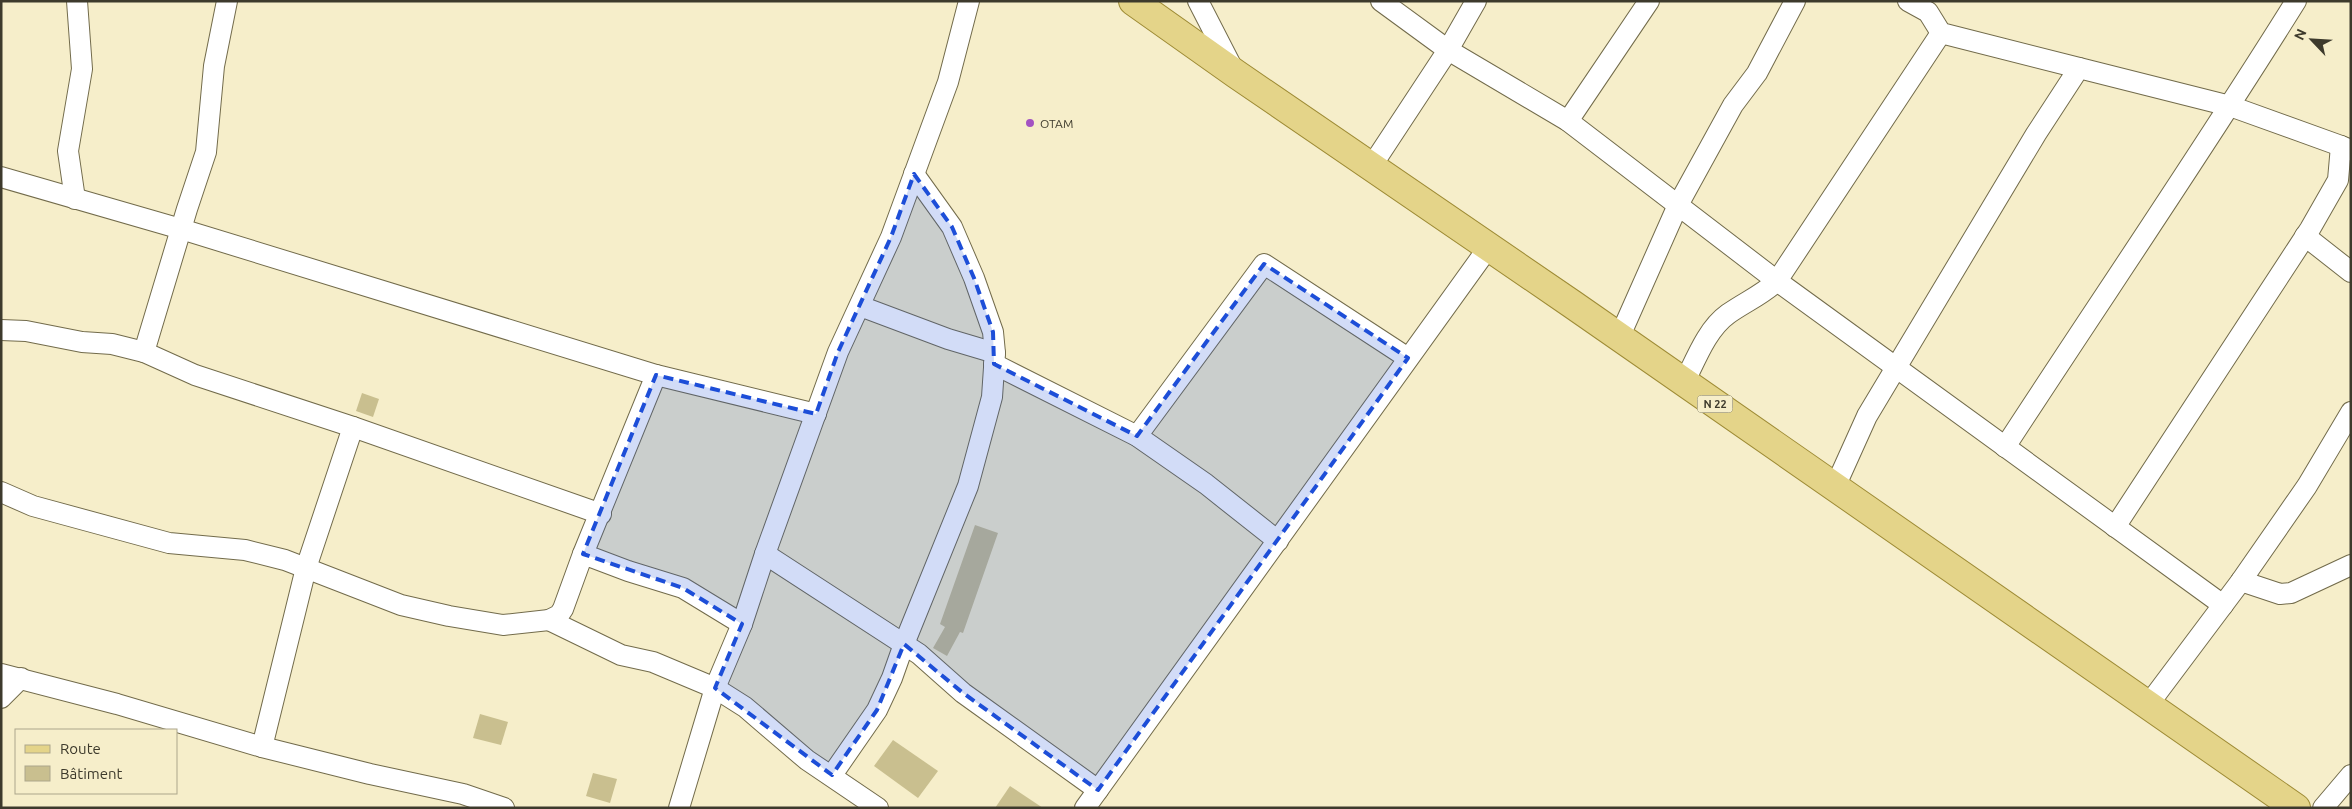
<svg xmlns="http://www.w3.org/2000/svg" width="2352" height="809" font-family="Ubuntu,sans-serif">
	<rect width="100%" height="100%" fill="#f6eeca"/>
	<g fill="#c9bf8f">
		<path d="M 362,393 L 379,399 L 373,417 L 356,411 Z"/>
		<path d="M 975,525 L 998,533 L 963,633 L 960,632 L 947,656 L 933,648 L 945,627 L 940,624 Z"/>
		<path d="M 480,714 L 508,722 L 501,745 L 473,738 Z"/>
		<path d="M 893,740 L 938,771 L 918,798 L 874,766 Z"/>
		<path d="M 593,773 L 617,779 L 610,803 L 586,796 Z"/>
		<path d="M 1010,786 L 1043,808 L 995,808 Z"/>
	</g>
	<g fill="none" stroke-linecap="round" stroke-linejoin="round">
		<g stroke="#726b4b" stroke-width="22">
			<g id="minor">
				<path d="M 227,1 L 214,66 L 206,152 L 187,209 L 144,352 L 195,375 L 353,427 L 601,514"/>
				<path d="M 1198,1 L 1234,71"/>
				<path d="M 1381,1 L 1448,50 L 1568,121 L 1777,281 L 2223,605"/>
				<path d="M 1908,1 L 1928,12 L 1941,33 L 2079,68"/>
				<path d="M 1568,121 L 1649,1"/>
				<path d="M 1371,167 L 1448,50 L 1476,1"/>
				<path d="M 1,177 L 181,229 L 656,375 L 583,554"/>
				<path d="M 75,199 L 68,151 L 82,69 L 77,1"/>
				<path d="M 2305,236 L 2351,272"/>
				<path d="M 860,306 L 948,339 L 995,353"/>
				<path d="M 1,330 L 26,331 L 82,342 L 112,344 L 144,352"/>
				<path d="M 1619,338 L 1678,205 L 1733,105 L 1757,73 L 1795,1"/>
				<path d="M 994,364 L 1137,436 L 1206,484 L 1278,541"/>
				<path d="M 656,375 L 816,414"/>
				<path d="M 1684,383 C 1696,359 1707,329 1728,314 C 1745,302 1762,295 1777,281 L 1941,33"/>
				<path d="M 1137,436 L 1264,264 L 1408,358"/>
				<path d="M 2005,447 C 2102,298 2202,152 2296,1"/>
				<path d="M 1835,487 L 1867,416 L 2036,134 L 2079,68 L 2230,106 L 2341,146"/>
				<path d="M 1,492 L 33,506 L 169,543 L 245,550 L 285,560 L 401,605 L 449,616 L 503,625 L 549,620 L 559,615 L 563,609 L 583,554 L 628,571 L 683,588 L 742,624"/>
				<path d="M 2115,527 L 2310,229 L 2338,180 L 2341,146 L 2351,150"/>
				<path d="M 765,554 L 919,654 L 963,693 L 1098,790"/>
				<path d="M 2241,581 L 2280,594 L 2291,593 L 2351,565"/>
				<path d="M 549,620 L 621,655 L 653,662 L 715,688 L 745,707 L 807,760 L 878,808"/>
				<path d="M 1,674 L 117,704 L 262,747 L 370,774 L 463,794 L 504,808"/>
				<path d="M 1,698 L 21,678"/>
				<path d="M 2148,705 L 2241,581 L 2307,486 L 2351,412"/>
				<path d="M 262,747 L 306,568 L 353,427"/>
				<path d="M 832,775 L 877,710 L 892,678 L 904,644 L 968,486 L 992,397 L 995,353 L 993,332 L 974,278 L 952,227 L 914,174"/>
				<path d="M 679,808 L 715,688 L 742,624 L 765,554 L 838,352 L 891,237 L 948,82 L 969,1"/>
				<path d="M 1085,808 L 1488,248"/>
				<path d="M 2323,808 L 2351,775"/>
			</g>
		</g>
		<g stroke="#9e8b35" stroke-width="30">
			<path id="primary" d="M 1133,1 L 1236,74 L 1572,304 L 2296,808"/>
		</g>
		<use href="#minor" stroke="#fff" stroke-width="20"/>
		<use href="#primary" stroke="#e4d489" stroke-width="28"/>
	</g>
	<path fill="#1d4ed8" fill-opacity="0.2" stroke="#1d4ed8" stroke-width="4" stroke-dasharray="10 6" stroke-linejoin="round" d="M 914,174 L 952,227 L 974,278 L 993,332 L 994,364 L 1137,436 L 1264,264 L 1408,358 L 1098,790 L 963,693 L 904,644 L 877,710 L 832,775 L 715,688 L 742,624 L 683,588 L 583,554 L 656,375 L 816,414 L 838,352 L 891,237 Z"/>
	<circle fill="#a352c2" stroke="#f6eeca" stroke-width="2" cx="1030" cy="123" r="5"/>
	<g text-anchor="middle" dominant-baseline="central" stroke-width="4" stroke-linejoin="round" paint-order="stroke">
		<rect fill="#f6eeca" stroke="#74705b" stroke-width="1" x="1697.5" y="395.5" width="35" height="17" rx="4"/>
		<g font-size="11" font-weight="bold" fill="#3d3a2c">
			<text x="1715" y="404">N 22</text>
		</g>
		<g font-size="12" fill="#3d3a2c" stroke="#f6eeca" text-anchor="start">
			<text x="1040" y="123">OTAM</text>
		</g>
	</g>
	<rect width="2352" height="809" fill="none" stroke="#3d3a2c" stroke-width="5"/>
	<rect x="15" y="729" width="162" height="65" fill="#f6eeca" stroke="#aca68b"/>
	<rect x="25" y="745" width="25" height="8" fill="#e4d489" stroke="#aca68b"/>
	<text x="60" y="754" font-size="15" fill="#3d3a2c">Route</text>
	<rect x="25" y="766" width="25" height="15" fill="#c9bf8f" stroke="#aca68b"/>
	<text x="60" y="779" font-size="15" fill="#3d3a2c">Bâtiment</text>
	<g transform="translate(2312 40) rotate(295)" stroke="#f6eeca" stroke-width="4" paint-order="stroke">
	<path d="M0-4L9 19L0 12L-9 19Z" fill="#3d3a2c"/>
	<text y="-8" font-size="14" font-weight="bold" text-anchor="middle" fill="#3d3a2c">N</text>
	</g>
</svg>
